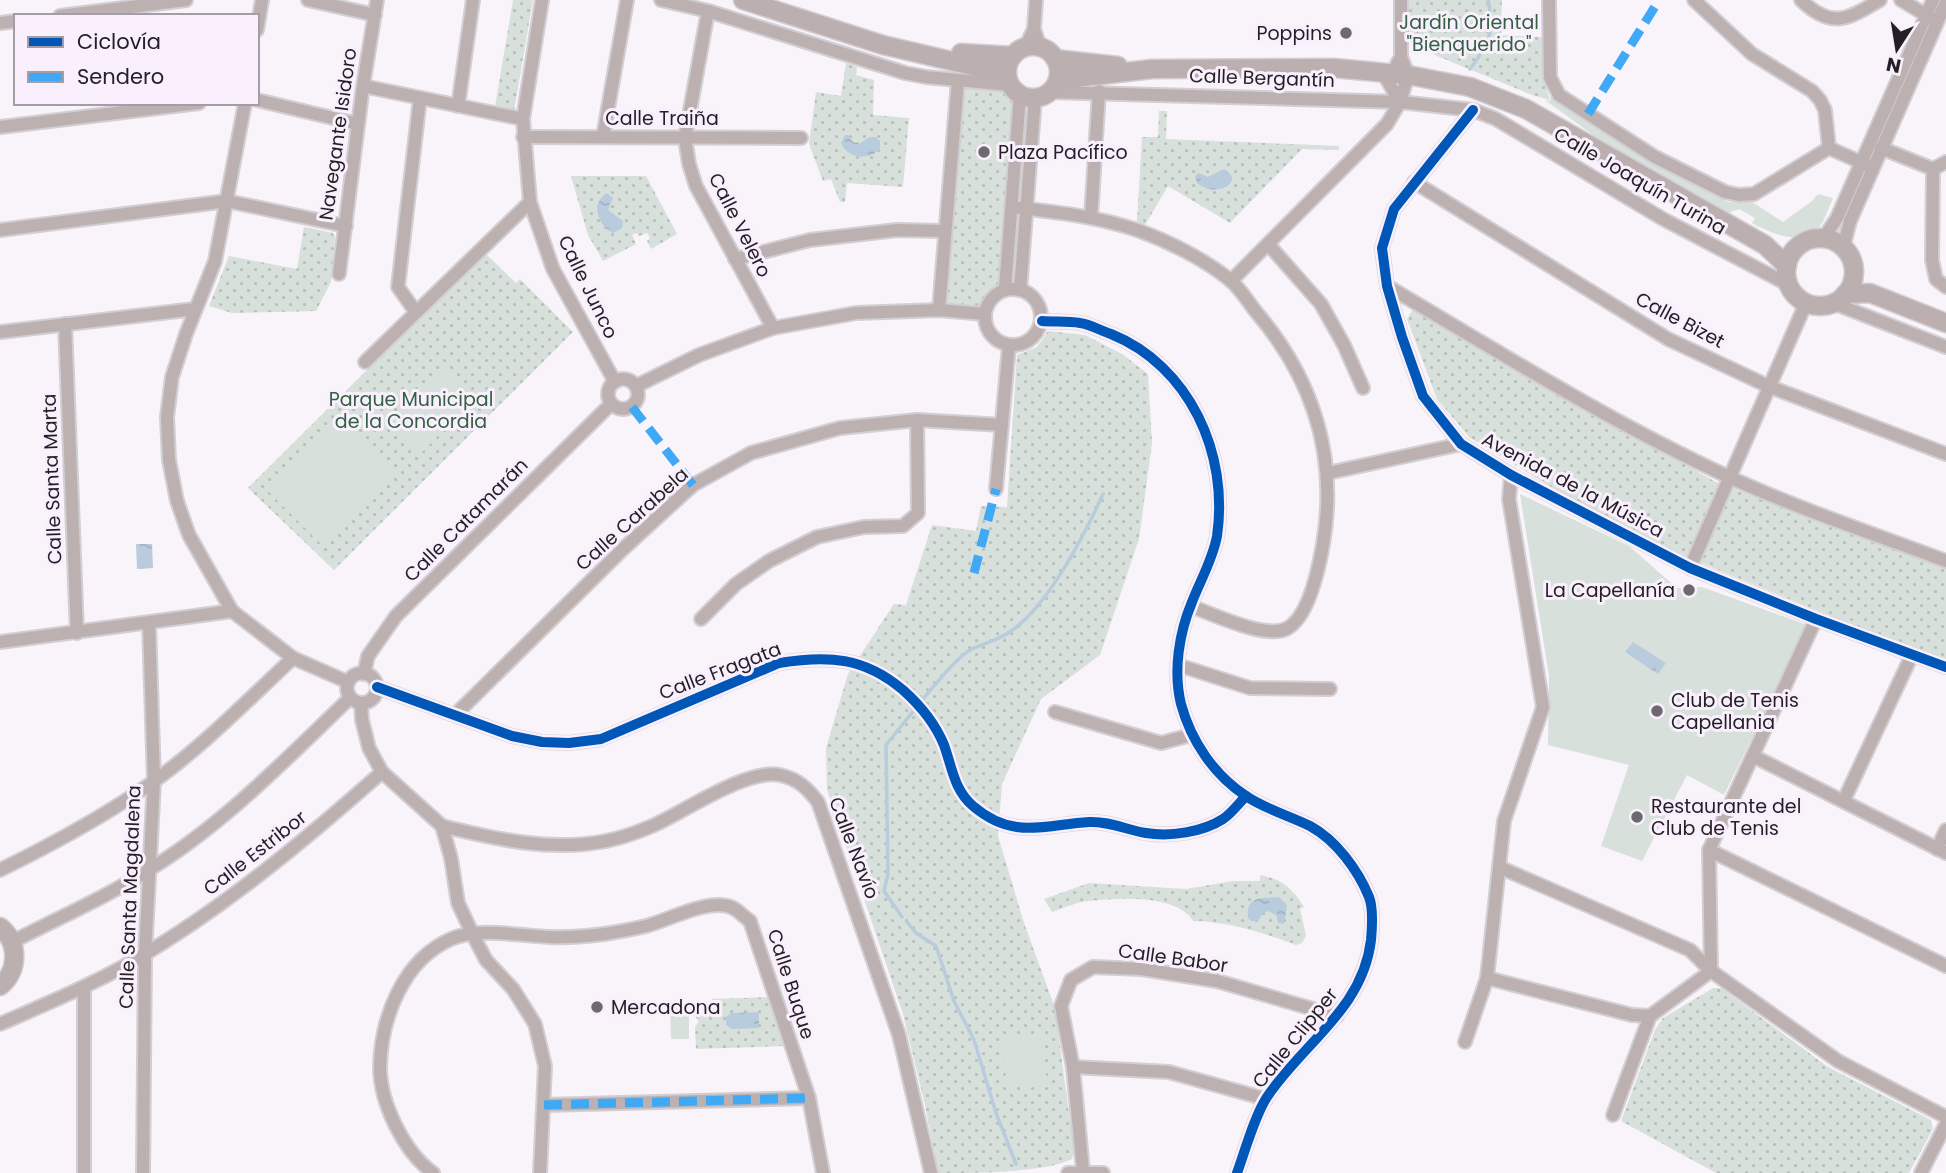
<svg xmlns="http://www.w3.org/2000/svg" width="1946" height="1173" font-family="Poppins,sans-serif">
	<defs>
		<pattern id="grass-dots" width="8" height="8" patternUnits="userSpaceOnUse" patternTransform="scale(1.75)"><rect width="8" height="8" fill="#d7e0da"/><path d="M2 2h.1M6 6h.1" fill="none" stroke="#b8c0bb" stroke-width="1.8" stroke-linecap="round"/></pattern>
		<pattern id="water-ripples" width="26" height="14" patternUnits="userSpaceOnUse" patternTransform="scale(1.75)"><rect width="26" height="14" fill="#b9ccdd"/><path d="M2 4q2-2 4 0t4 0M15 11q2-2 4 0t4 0" fill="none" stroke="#9fafbe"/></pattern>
	</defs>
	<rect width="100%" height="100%" fill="#f9f3fa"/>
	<g fill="url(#grass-dots)">
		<path d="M 513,0 L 533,0 L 514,111 L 495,107 Z"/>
		<path d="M 1408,0 L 1502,0 L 1501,35 L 1543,37 L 1543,75 L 1550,100 L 1532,95 L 1430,53 L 1411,41 L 1408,24 Z"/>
		<path d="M 846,63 L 857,67 L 856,75 L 874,80 L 873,115 L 909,118 L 903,187 L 847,183 L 845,202 L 840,202 L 831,179 L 823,181 L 809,144 L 816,92 L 841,96 Z"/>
		<path d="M 961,84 L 1009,88 L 1017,97 L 1002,287 L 989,297 L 982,310 L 942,306 Z"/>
		<path d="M 1159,111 L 1167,111 L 1166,139 L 1339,146 L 1339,150 L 1302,149 L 1230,223 L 1168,186 L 1145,225 L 1137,222 L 1142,137 L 1158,137 Z"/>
		<path d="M 571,176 L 646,176 L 677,234 L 651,249 L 647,241 L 650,238 L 647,233 L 639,236 L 636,233 L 632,235 L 636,244 L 603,261 L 588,235 Z"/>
		<path d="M 304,227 L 333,233 L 335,238 L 331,282 L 316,311 L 232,313 L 209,306 L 229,256 L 297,269 Z"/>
		<path d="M 485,253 L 516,283 L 520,279 L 573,332 L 334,570 L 248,488 Z"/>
		<path d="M 1413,309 L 1714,481 L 1946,568 L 1946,659 L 1865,630 L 1674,552 L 1565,495 L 1470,438 L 1437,399 L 1407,319 Z"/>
		<path d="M 1048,331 L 1085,335 L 1122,354 L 1148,374 L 1152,443 L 1139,539 L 1100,655 L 1041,699 L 1002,784 L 998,836 L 1024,923 L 1055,1008 L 1074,1151 L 1072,1159 C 1044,1173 973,1173 938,1173 L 925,1105 L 903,1014 L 827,790 L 826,748 L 848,674 L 894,604 L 906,605 L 932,525 L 976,531 L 981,506 L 1007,507 L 1017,355 L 1037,347 Z"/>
		<path d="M 1260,875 C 1282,879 1293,889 1304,907 L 1300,909 L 1306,936 L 1302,943 L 1296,945 C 1264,933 1227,921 1193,921 C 1177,894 1118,898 1089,901 C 1077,902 1064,908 1052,912 L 1044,899 L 1089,883 L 1186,889 L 1233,881 L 1260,881 Z"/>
		<path d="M 1713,988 L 1721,988 L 1828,1067 L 1931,1120 L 1933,1129 L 1909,1173 L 1716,1173 L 1621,1121 L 1655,1030 L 1663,1018 Z"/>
		<path d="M 769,997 L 786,1046 L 696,1049 L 695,1027 L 699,1021 L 694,1015 L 694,1004 L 711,1003 L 712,999 Z"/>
	</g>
	<g fill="#d7e0da">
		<path d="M 1551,95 L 1648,161 L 1728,202 L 1752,202 L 1783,222 L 1812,201 L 1818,194 L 1833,198 C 1828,209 1824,224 1815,232 C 1797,245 1768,232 1752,223 L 1755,218 L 1739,209 L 1725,214 L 1604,143 L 1545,100 L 1550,101 Z"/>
		<path d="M 446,371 L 474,400 L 422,452 L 393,423 Z"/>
		<path d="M 343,418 L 396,471 L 322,545 L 269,492 Z"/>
		<path d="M 1520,494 L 1629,546 L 1677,588 L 1702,587 L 1807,625 L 1724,795 L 1687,775 L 1642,861 L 1601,846 L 1629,765 L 1548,745 L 1549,676 Z"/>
		<path d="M 670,1005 L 689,1005 L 689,1039 L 671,1039 Z"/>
		<path d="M 1040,1034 L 1047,1082 L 1008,1088 L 1000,1040 Z"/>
	</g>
	<g fill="url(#water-ripples)">
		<path d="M 845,135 L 848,135 L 853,142 L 859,144 L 870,137 L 875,137 L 880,141 L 880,149 C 868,161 848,159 841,143 Z"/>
		<path d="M 1224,169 C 1247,182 1215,199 1197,183 L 1195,176 L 1199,173 L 1208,177 Z"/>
		<path d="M 607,193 L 613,198 L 608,210 L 623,221 L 622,228 L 613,233 C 598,226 590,203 607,193 Z"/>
		<path d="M 136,544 L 152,544 L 153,568 L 137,569 Z"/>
		<path d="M 1633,642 L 1666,663 L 1658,674 L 1625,652 Z"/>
		<path d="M 1279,897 L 1287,905 L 1284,924 L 1278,923 L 1276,915 L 1268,911 L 1263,913 L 1258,921 L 1251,921 L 1248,918 C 1246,894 1263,899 1279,897 Z"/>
		<path d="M 759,1012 L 759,1028 L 732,1029 L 726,1025 L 726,1017 L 731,1013 Z"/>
	</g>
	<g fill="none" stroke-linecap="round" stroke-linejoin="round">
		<g stroke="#b9ccdd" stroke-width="3.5">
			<path d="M 1470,69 C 1489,44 1495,32 1488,0"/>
			<path d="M 920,703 C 930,690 959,655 972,649 C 985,643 999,640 1011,631 C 1048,606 1085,534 1103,494"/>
			<path d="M 902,917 L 884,891 L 888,874 L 886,745 L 915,709"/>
			<path d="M 907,922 L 916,933 L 936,946 L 954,1001 L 974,1040 L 996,1113 L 1016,1164"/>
		</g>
		<g stroke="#d2ced3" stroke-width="16">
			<g id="street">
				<path d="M 308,0 L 375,15"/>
				<path d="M 542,0 L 523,119 L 530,202 L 553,269 L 615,382"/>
				<path d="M 661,0 L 708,11 L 905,73 L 926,77 L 1010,85"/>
				<path d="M 1549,0 L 1550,77 L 1559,95 L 1655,157 L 1725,192 L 1739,195 L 1754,194 L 1829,148"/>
				<path d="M 1694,0 L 1752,54 L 1812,91 L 1820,100 L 1825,110 L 1829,148"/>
				<path d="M 1801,0 C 1832,30 1848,19 1880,0"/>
				<path d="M 1901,0 L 1931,18"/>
				<path d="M 708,11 L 685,138 L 689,164 L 696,186 L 773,328"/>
				<path d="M 60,16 L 186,0"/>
				<path d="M 0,23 L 16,21"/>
				<path d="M 1034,29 L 1040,47"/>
				<path d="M 257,30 L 262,0"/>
				<path d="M 1025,48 L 1034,29 L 1036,0"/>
				<path d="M 1397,64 L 1401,57 L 1401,0"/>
				<path d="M 1383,73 L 1400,102 L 1408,75 L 1401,57"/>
				<path d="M 363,86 L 523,119"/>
				<path d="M 1050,92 L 1400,102 L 1473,110 L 1496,119 L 1663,219 L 1789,285"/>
				<path d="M 257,100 L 358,124"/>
				<path d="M 245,103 L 215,261 L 186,334 L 172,377 L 167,417 L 169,460 L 177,501 L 189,535 L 232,611 L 293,658 L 348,682"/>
				<path d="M 458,106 L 473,0"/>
				<path d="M 1473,110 L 1394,209 L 1382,248 L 1387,286 L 1402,337 L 1423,396 L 1461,444 L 1511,475 L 1690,568 L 1816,619 L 1946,667"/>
				<path d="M 0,127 L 199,103"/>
				<path d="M 523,137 L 801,138"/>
				<path d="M 603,137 L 627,0"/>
				<path d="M 1829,148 L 1867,165"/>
				<path d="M 1881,148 L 1933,169"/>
				<path d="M 1946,162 L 1933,169 L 1932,260 L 1936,279 L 1946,287"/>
				<path d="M 1414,182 L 1668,339 L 1768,386 L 1946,454"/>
				<path d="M 1012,207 C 1054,212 1096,216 1137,230 C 1168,241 1204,259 1230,280 C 1240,288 1248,302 1257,313 C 1313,379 1338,457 1323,544 C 1319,567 1309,618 1286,629 C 1264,639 1213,614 1190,606"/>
				<path d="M 1091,217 L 1099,91"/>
				<path d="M 0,230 L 227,201 L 346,226"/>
				<path d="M 1823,239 L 1837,218 L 1933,0"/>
				<path d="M 1268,244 L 1321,304 L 1344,345 L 1363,388"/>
				<path d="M 1843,248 L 1850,221 L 1946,2"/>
				<path d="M 735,259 L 810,240 L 897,230 L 945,231"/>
				<path d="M 339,274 L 363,86 L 377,0"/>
				<path d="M 1231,281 L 1387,124 L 1400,102"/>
				<path d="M 1387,286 C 1499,352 1610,422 1729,477 C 1799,509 1874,534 1946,561"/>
				<circle cx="1013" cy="317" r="28"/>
				<path d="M 1005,289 L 1020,95"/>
				<path d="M 1020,290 L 1035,98"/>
				<path d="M 1833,303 L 1946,347"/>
				<path d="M 939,310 L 958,81"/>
				<path d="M 415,311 L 398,287 L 420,98"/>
				<path d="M 1042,321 C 1054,322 1068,321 1080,323 C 1090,324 1101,331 1111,334 C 1190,366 1229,454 1217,536 C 1213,559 1200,581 1192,602 C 1179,633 1173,671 1181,704 C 1191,741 1214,775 1246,796 C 1265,809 1290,816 1310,826 C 1336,840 1358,870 1369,897 C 1373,907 1372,929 1371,940 C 1363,1009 1303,1043 1267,1097 C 1255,1115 1245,1151 1237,1173"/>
				<path d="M 65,324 L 77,633"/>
				<path d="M 0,332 L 195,309"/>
				<path d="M 365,362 L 530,202"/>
				<circle cx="623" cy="394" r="15"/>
				<path d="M 636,386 L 699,355 L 773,328 L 856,313 L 939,310 L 985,314"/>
				<path d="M 1328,473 L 1461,444"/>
				<path d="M 996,489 L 1009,346"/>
				<path d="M 1690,568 L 1806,303"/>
				<path d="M 701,619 L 736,584 L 769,561 L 817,537 L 864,527 L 903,526 L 918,513 L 917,420"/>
				<path d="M 0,642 L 232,611"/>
				<path d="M 1178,665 L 1250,688 L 1330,689"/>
				<circle cx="362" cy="688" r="15"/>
				<path d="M 364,674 L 368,656 L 396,616 L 611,404"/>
				<path d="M 377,687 L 512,736 L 542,742 L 569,743 L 601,739 L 779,663 C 828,655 864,657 903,690 C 921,706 935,723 944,745 C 952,767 954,790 973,806 C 1013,840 1043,825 1089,822 C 1109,821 1127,830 1146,833 C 1170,837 1203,832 1223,819 C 1232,813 1239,803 1246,796"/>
				<path d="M 361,703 L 362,720 L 369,748 L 382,772 L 442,826 L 451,858 L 458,903 L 473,935 L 486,960 L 513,989 L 535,1024 L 545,1066 L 540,1173"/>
				<path d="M 1055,712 L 1161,743 L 1191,735"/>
				<path d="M 455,715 L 623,549 L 693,485 L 751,453 L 840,428 L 917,420 L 1002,425"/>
				<path d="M 1753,756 L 1946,853"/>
				<path d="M 1844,800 L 1912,655"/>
				<path d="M 442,826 C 495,839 551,852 606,841 C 621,838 638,832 652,826 C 684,812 747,768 780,775 C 798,779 807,788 818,802 L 899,1035 L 931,1173"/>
				<path d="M 1937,849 L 1946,830"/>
				<path d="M 1709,850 L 1946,966"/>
				<path d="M 1499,867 L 1690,950 L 1711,971 L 1838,1061 L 1946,1117"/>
				<path d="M 0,870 C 53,844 105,816 153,782 C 203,746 248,700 293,658"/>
				<path d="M 12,942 C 58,918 107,897 150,869 C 225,823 287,758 350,698"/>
				<path d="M 1711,971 L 1709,850 L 1816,619"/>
				<path d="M 1487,978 L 1632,1015 L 1650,1016"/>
				<path d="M 0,1024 C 46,1004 92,985 135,960 C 225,907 304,841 382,772"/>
				<path d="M 1465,1042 L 1487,978 L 1504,821 L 1543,707 L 1509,499 L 1511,475"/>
				<path d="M 1073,1067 L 1169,1072 L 1266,1099"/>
				<path d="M 544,1105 L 809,1098"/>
				<path d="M 1613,1115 L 1650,1016 L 1711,971"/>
				<path d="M 1083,1171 L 1073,1067 L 1061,1006 L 1071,980 L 1093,967 L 1142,969 L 1217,981 L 1337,1016"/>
				<path d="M 84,1173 L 84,987"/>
				<path d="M 143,1173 L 145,954 L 154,781 L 149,623"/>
				<path d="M 433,1173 C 404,1152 380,1103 380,1067 C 381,1018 403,960 451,939 C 479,927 521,936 551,937 C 568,938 587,936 604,934 C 618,932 633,929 646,926 C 669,920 710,897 733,908 C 739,911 744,917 750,921 L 809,1098 L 823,1173"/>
				<path d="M 1068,1173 L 1103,1173"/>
				<path d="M 1921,1173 L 1946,1124"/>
			</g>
		</g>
		<g stroke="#d2ced3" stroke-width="21">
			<g id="secondary">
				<path d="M 743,0 L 883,45 L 1007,74"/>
				<circle cx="1033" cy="72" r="26"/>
				<path d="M 961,53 L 1013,56"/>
				<path d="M 1055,59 L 1118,66"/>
				<path d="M 1058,80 L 1152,69 L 1334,68 L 1408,75 L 1470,87 L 1526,109 L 1765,245 L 1787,266"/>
				<circle cx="1820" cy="272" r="34"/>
				<path d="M 1845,294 L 1870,293 L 1946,323"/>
				<path d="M 0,927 C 19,942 19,971 0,986"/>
			</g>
		</g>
		<use href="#street" stroke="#bcb1b0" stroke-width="12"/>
		<use href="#secondary" stroke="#bbb0af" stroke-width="18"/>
		<g stroke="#3fa9f5" stroke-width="9" stroke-dasharray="18 9" stroke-linecap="butt">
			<path d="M 1588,114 L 1659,0"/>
			<path d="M 632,407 L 693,485"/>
			<path d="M 974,573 L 996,489"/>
			<path d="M 544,1105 L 809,1098"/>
		</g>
		<g stroke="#faf0fd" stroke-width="15">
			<g id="cycleway">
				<path d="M 1473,110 L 1394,209 L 1382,248 L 1387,286 L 1402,337 L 1423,396 L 1461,444 L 1511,475 L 1690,568 L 1816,619 L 1946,667"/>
				<path d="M 1042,321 C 1054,322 1068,321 1080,323 C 1090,324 1101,331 1111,334 C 1190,366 1229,454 1217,536 C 1213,559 1200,581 1192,602 C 1179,633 1173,671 1181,704 C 1191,741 1214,775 1246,796 C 1265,809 1290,816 1310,826 C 1336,840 1358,870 1369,897 C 1373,907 1372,929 1371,940 C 1363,1009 1303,1043 1267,1097 C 1255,1115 1245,1151 1237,1173"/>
				<path d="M 377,687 L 512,736 L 542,742 L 569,743 L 601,739 L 779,663 C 828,655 864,657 903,690 C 921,706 935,723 944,745 C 952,767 954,790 973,806 C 1013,840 1043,825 1089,822 C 1109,821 1127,830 1146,833 C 1170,837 1203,832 1223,819 C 1232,813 1239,803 1246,796"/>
			</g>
		</g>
		<use href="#cycleway" stroke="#0057b8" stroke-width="10"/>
	</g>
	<g fill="#6e6970" stroke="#faf0fd" stroke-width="2.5">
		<circle cx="1346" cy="33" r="7"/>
		<circle cx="984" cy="152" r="7"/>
		<circle cx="1689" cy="590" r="7"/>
		<circle cx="1657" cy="711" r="7"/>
		<circle cx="1637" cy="817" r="7"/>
		<circle cx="597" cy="1007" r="7"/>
	</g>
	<g text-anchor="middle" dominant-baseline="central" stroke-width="6" stroke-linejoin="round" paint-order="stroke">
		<g font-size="19" fill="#326141" stroke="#faf0fd">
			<text x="1469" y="22">Jardín Oriental<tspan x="1469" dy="22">"Bienquerido"</tspan></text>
			<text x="411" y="399">Parque Municipal<tspan x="411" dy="22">de la Concordia</tspan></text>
		</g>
		<g font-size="19" fill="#231f25" stroke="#faf0fd" text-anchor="start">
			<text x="1332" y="33" text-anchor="end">Poppins</text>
			<text x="998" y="152">Plaza Pacífico</text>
			<text x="1675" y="590" text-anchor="end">La Capellanía</text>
			<text x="1671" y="700">Club de Tenis<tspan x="1671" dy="22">Capellania</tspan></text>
			<text x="1651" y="806">Restaurante del<tspan x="1651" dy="22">Club de Tenis</tspan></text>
			<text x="611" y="1007">Mercadona</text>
		</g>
		<g font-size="19" fill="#231f25" stroke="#faf0fd">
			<text transform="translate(1262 78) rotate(2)">Calle Bergantín</text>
			<text x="662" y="118">Calle Traiña</text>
			<text transform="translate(338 134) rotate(-82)">Navegante Isidoro</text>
			<text transform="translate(1640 181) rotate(30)">Calle Joaquín Turina</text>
			<text transform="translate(740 225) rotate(63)">Calle Velero</text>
			<text transform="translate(588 287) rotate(64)">Calle Junco</text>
			<text transform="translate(1680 320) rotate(28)">Calle Bizet</text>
			<text transform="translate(52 479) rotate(-92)">Calle Santa Marta</text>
			<text transform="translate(1573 485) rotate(28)">Avenida de la Música</text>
			<text transform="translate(632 519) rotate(-42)">Calle Carabela</text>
			<text transform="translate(466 520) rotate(-45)">Calle Catamarán</text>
			<text transform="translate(720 671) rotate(-21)">Calle Fragata</text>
			<text transform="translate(854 848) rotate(69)">Calle Navío</text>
			<text transform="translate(255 853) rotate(-38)">Calle Estribor</text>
			<text transform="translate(130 897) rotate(-88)">Calle Santa Magdalena</text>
			<text transform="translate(1173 958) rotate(8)">Calle Babor</text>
			<text transform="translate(791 984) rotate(72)">Calle Buque</text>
			<text transform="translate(1295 1038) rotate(-51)">Calle Clipper</text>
		</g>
	</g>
	<rect x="14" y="14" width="245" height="91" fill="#faf0fd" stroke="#a49ca7" stroke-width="2"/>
	<rect x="28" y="37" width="35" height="10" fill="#0057b8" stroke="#a49ca7" stroke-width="2"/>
	<text x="77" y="49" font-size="21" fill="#231f25">Ciclovía</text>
	<rect x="28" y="72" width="35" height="10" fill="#3fa9f5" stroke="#a49ca7" stroke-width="2"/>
	<text x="77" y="84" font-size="21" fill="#231f25">Sendero</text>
	<g transform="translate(1897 49) rotate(192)" stroke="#faf0fd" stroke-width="5" paint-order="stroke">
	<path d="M0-5L12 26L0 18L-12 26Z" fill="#231f25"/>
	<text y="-10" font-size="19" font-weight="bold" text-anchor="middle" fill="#231f25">N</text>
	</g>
</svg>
